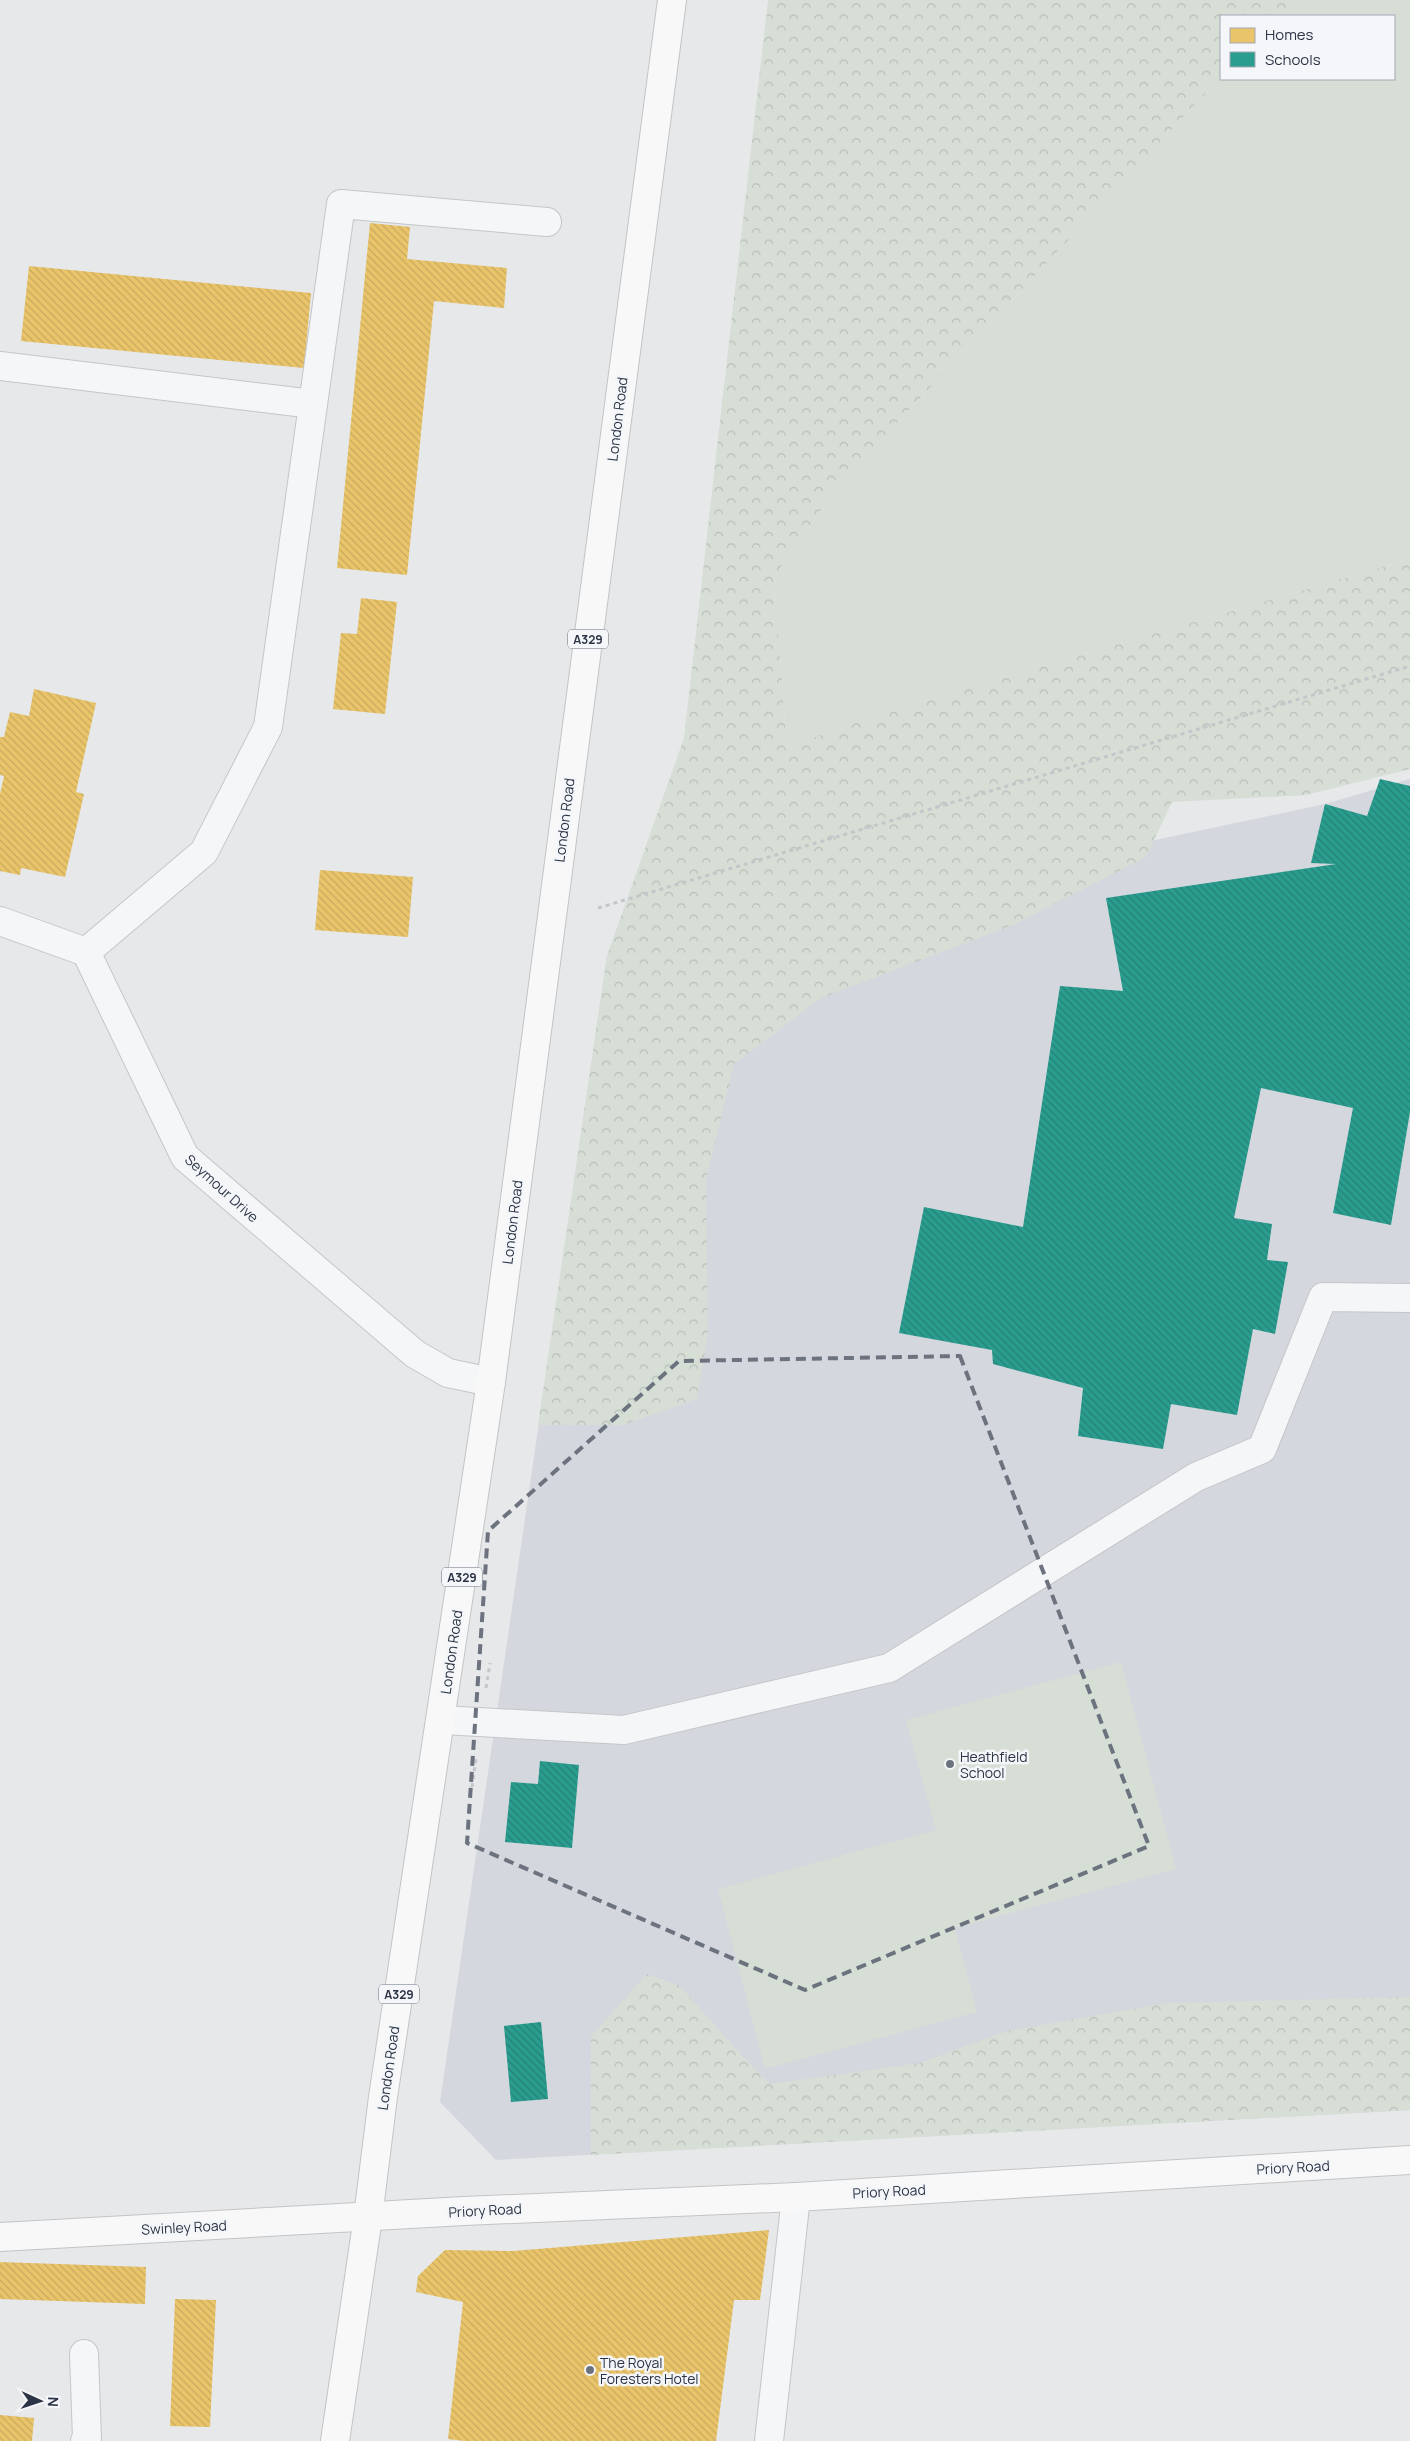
<svg xmlns="http://www.w3.org/2000/svg" width="1410" height="2441" font-family="Manrope,sans-serif">
	<defs>
		<pattern id="forest-crowns" width="20" height="18" patternUnits="userSpaceOnUse" patternTransform="scale(1.25)"><rect width="20" height="18" fill="#d6ded6"/><path d="M2 6a3 3 0 1 1 6 0M12 15a3 3 0 1 1 6 0" fill="none" stroke="#b8bfb9"/></pattern>
		<pattern id="homes-back-hatch" width="6" height="6" patternUnits="userSpaceOnUse" patternTransform="scale(1.25)"><rect width="6" height="6" fill="#e9c46a"/><path d="M-1 5l2 2M0 0l6 6M5-1l2 2" fill="none" stroke="#c8a95d"/></pattern>
		<pattern id="schools-back-hatch" width="6" height="6" patternUnits="userSpaceOnUse" patternTransform="scale(1.25)"><rect width="6" height="6" fill="#2a9d8f"/><path d="M-1 5l2 2M0 0l6 6M5-1l2 2" fill="none" stroke="#248177"/></pattern>
	</defs>
	<rect width="100%" height="100%" fill="#e6e8ea"/>
	<path fill="#d4d7dd" d="M 1410,779 L 1410,2110 L 496,2160 L 440,2102 L 607,956 L 1325,804 Z"/>
	<g fill="#d6ded6">
		<path d="M 1293,0 L 1410,0 L 1410,559 L 890,711 L 787,747 L 774,577 L 837,487 L 1221,77 L 1221,79 L 1394,79 L 1394,16 L 1278,16 Z"/>
		<path d="M 1121,1662 L 1176,1869 L 955,1928 L 977,2012 L 765,2069 L 718,1889 L 936,1830 L 906,1720 Z"/>
	</g>
	<g fill="url(#forest-crowns)">
		<path d="M 768,0 L 1293,0 L 1278,16 L 1221,16 L 1221,77 L 837,487 L 774,577 L 787,747 L 890,711 L 1410,559 L 1410,769 L 1306,795 L 1172,802 L 1146,857 L 1013,925 L 821,998 L 734,1064 L 706,1179 L 708,1333 L 697,1399 L 623,1425 L 538,1425 L 607,956 L 684,738 Z"/>
		<path d="M 647,1974 L 680,1986 L 734,2047 L 770,2084 L 920,2063 L 1007,2031 L 1167,2003 L 1410,1997 L 1410,2110 L 591,2155 L 591,2036 Z"/>
	</g>
	<g fill="url(#homes-back-hatch)">
		<path d="M 370,223 L 410,227 L 407,259 L 507,268 L 504,308 L 434,301 L 407,575 L 337,568 Z"/>
		<path d="M 29,266 L 311,293 L 304,368 L 21,341 Z"/>
		<path d="M 361,598 L 397,602 L 385,714 L 333,709 L 341,633 L 357,634 Z"/>
		<path d="M 34,689 L 96,703 L 76,792 L 84,794 L 65,877 L 21,868 L 20,875 L 0,871 L 0,794 L 4,776 L 0,775 L 0,737 L 4,737 L 10,712 L 29,716 Z"/>
		<path d="M 320,870 L 413,877 L 408,937 L 315,930 Z"/>
		<path d="M 769,2230 L 760,2300 L 734,2300 L 716,2441 L 464,2441 L 448,2439 L 463,2302 L 416,2292 L 418,2276 L 445,2250 L 513,2251 Z"/>
		<path d="M 0,2262 L 146,2267 L 145,2304 L 0,2299 Z"/>
		<path d="M 175,2299 L 216,2300 L 210,2427 L 170,2426 Z"/>
		<path d="M 0,2415 L 34,2418 L 32,2441 L 0,2441 Z"/>
	</g>
	<g fill="url(#schools-back-hatch)">
		<path d="M 1380,779 L 1410,786 L 1410,1112 L 1391,1225 L 1333,1213 L 1353,1108 L 1261,1088 L 1234,1218 L 1272,1224 L 1267,1260 L 1288,1262 L 1275,1334 L 1253,1329 L 1237,1415 L 1171,1404 L 1163,1449 L 1078,1436 L 1083,1388 L 993,1364 L 992,1350 L 899,1333 L 924,1207 L 1023,1227 L 1060,986 L 1123,991 L 1106,898 L 1336,864 L 1311,863 L 1325,804 L 1367,816 Z"/>
		<path d="M 540,1761 L 579,1765 L 572,1848 L 505,1842 L 511,1782 L 538,1784 Z"/>
		<path d="M 541,2022 L 548,2099 L 511,2102 L 504,2026 Z"/>
	</g>
	<g fill="none" stroke-linecap="round" stroke-linejoin="round">
		<g stroke="#c4c6c8" stroke-width="30">
			<g id="minor">
				<path d="M 0,366 L 313,404"/>
				<path d="M 0,921 L 86,952 L 185,1157 L 415,1354 L 448,1373 L 491,1382"/>
				<path d="M 86,952 L 204,852 L 268,727 L 341,204 L 547,222"/>
				<path d="M 442,1720 L 624,1730 L 889,1668 L 1196,1477 L 1262,1449 L 1323,1297 L 1410,1298"/>
				<path d="M 84,2354 L 87,2439 L 85,2441"/>
				<path d="M 769,2441 L 796,2197"/>
			</g>
		</g>
		<g stroke="#c2c5c8" stroke-width="30">
			<g id="major">
				<path d="M 0,2237 L 464,2211 L 796,2197 L 1410,2160"/>
				<path d="M 335,2441 L 368,2217 L 383,2097 L 491,1382 L 672,0"/>
			</g>
		</g>
		<g stroke="#c5c6ca" stroke-width="3" stroke-dasharray="4 4" stroke-linecap="butt">
			<path d="M 598,908 L 1410,666"/>
			<path d="M 486,1688 L 490,1663"/>
			<path d="M 472,1787 L 476,1758"/>
		</g>
		<use href="#minor" stroke="#f5f6f7" stroke-width="28"/>
		<use href="#major" stroke="#f8f8f8" stroke-width="28"/>
	</g>
	<path fill="none" stroke="#6c737f" stroke-width="4" stroke-dasharray="10 6" stroke-linejoin="round" d="M 960,1356 L 1149,1846 L 805,1990 L 467,1843 L 488,1531 L 679,1361 Z"/>
	<g fill="#6c737f" stroke="#f4f6f9" stroke-width="2">
		<circle cx="950" cy="1764" r="5"/>
		<circle cx="590" cy="2370" r="5"/>
	</g>
	<g text-anchor="middle" dominant-baseline="central" stroke-width="5" stroke-linejoin="round" paint-order="stroke">
		<g fill="#f4f6f9" stroke="#676e7b" stroke-width="1">
			<rect x="568" y="629.5" width="40" height="19" rx="4"/>
			<rect x="442" y="1567.5" width="40" height="19" rx="4"/>
			<rect x="379" y="1984.5" width="40" height="19" rx="4"/>
		</g>
		<g font-size="12" font-weight="bold" fill="#2b3445">
			<text x="588" y="639">A329</text>
			<text x="462" y="1577">A329</text>
			<text x="399" y="1994">A329</text>
		</g>
		<g font-size="14" fill="#2b3445" stroke="#f4f6f9">
			<text transform="translate(617 419) rotate(-83)">London Road</text>
			<text transform="translate(564 820) rotate(-83)">London Road</text>
			<text transform="translate(222 1188) rotate(42)">Seymour Drive</text>
			<text transform="translate(512 1222) rotate(-83)">London Road</text>
			<text transform="translate(451 1652) rotate(-82)">London Road</text>
			<text transform="translate(388 2068) rotate(-82)">London Road</text>
			<text transform="translate(1293 2167) rotate(-3)">Priory Road</text>
			<text transform="translate(889 2191) rotate(-3)">Priory Road</text>
			<text transform="translate(485 2210) rotate(-3)">Priory Road</text>
			<text transform="translate(184 2227) rotate(-3)">Swinley Road</text>
		</g>
		<g font-size="14" fill="#2b3445" stroke="#f4f6f9" text-anchor="start">
			<text x="960" y="1756">Heathfield<tspan x="960" dy="16">School</tspan></text>
			<text x="600" y="2362">The Royal<tspan x="600" dy="16">Foresters Hotel</tspan></text>
		</g>
	</g>
	<rect x="1220" y="15" width="175" height="65" fill="#f4f6f9" stroke="#a4a8b1"/>
	<rect x="1230" y="28" width="25" height="15" fill="#e9c46a" stroke="#a4a8b1"/>
	<text x="1265" y="40" font-size="15" fill="#2b3445">Homes</text>
	<rect x="1230" y="52" width="25" height="15" fill="#2a9d8f" stroke="#a4a8b1"/>
	<text x="1265" y="65" font-size="15" fill="#2b3445">Schools</text>
	<g transform="translate(40 2401) rotate(93)" stroke="#f4f6f9" stroke-width="4" paint-order="stroke">
	<path d="M0-4L9 19L0 12L-9 19Z" fill="#2b3445"/>
	<text y="-8" font-size="14" font-weight="bold" text-anchor="middle" fill="#2b3445">N</text>
	</g>
</svg>
